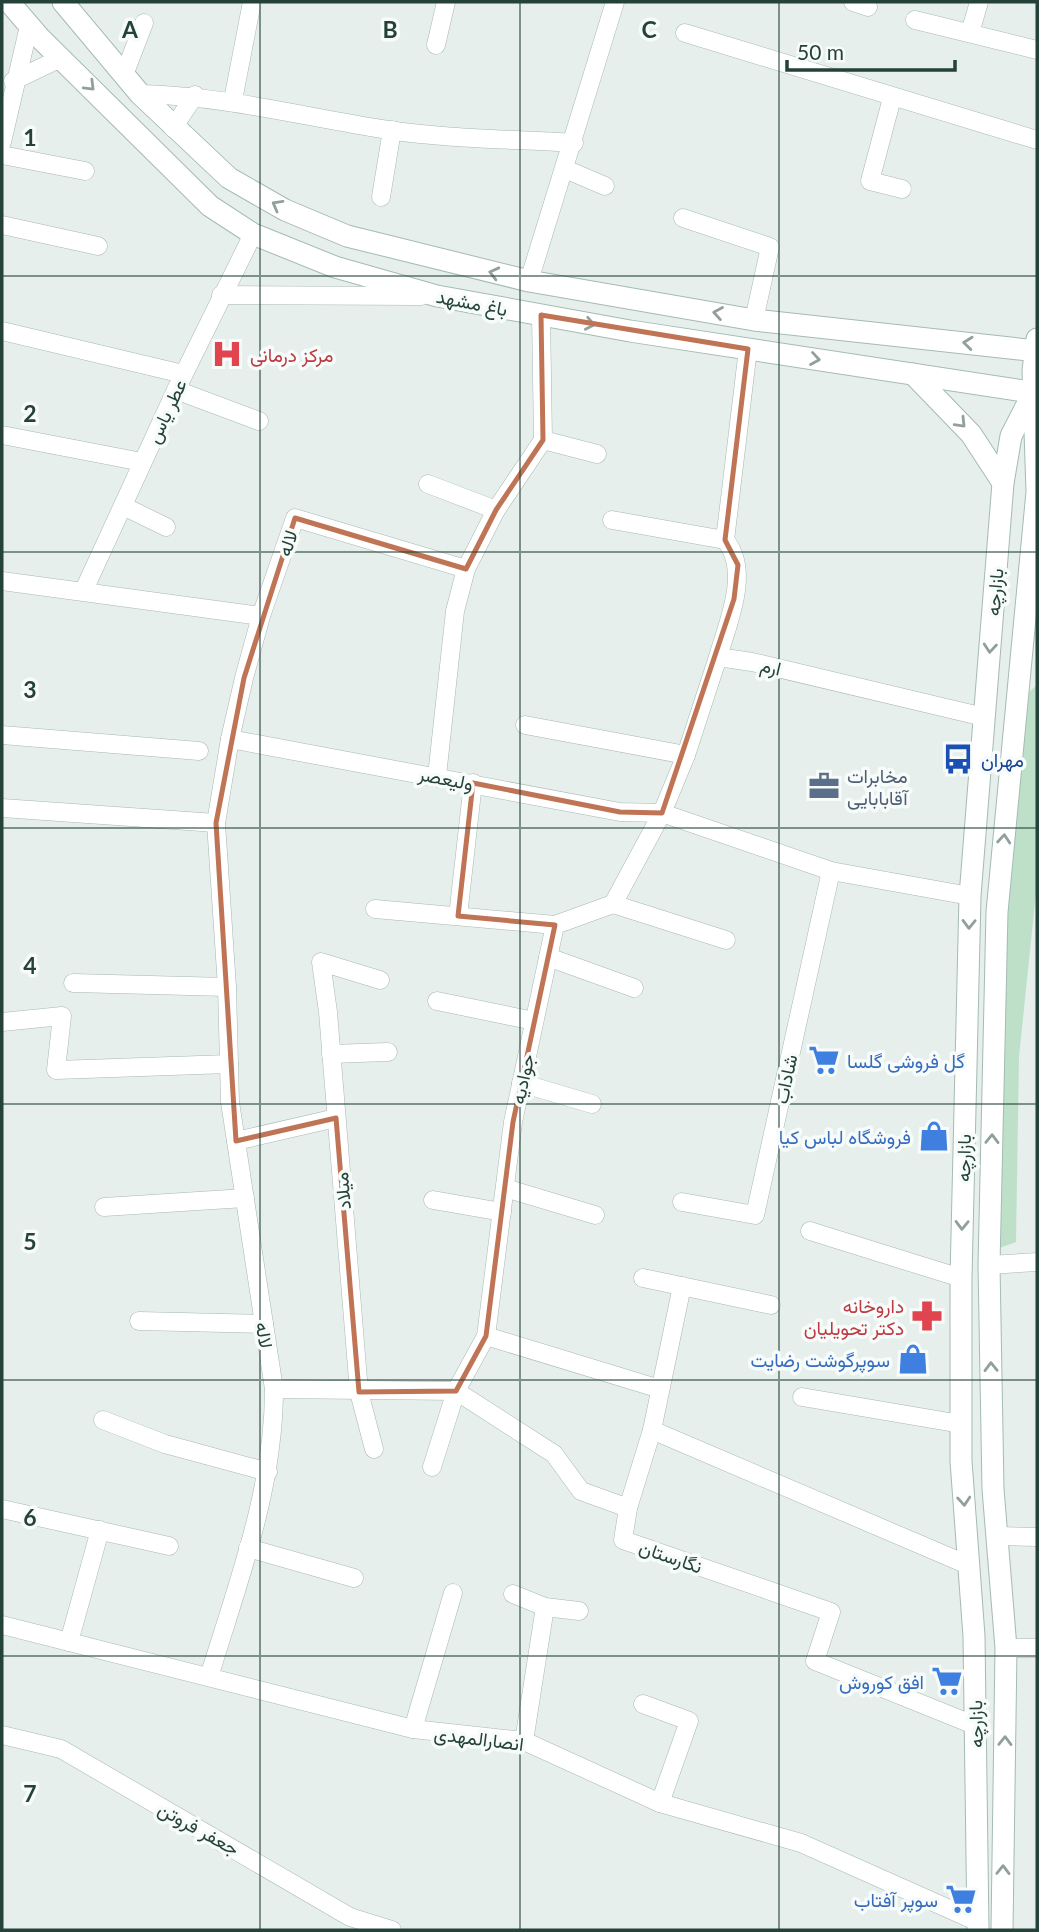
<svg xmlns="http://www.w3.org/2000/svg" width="1039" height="1932" font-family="Lato,Vazirmatn,sans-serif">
	<rect width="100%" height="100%" fill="#e6efeb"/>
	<path fill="#bfe0c8" d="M 1037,685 L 1037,883 L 1019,1057 L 1016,1242 L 994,1250 L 996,982 L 1028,693 Z"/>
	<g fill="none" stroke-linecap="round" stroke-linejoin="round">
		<g stroke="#a8b8b2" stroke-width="19">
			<g id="street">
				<path d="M 853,2 L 868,7"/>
				<path d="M 915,20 L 1037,50"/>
				<path d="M 685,33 L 1037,140"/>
				<path d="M 970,33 L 979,2"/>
				<path d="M 436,45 L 446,2"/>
				<path d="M 124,75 L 144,23"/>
				<path d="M 13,81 L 61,58"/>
				<path d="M 140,94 C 226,96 304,117 388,130 C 449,139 512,139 574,143"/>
				<path d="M 892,98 L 870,181 L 902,189"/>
				<path d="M 233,100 L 252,2"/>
				<path d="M 173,128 L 195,95"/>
				<path d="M 2,142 L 29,26"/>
				<path d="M 2,155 L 85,171"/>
				<path d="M 565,169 L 605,186"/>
				<path d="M 381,197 L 392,130"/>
				<path d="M 683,218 L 770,247 L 754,320"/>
				<path d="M 2,225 L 98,246"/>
				<path d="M 529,281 L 615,2"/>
				<path d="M 221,295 L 421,296"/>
				<path d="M 541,315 L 543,440 L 597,454"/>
				<path d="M 2,331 L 183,374"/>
				<path d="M 176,390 L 259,421"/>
				<path d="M 2,435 L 142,462"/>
				<path d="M 428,484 L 496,510 L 466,569 L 455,611 L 437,776"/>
				<path d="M 123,506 L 166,527"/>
				<path d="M 496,510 L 543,440"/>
				<path d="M 612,520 L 725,540 L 748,349"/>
				<path d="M 2,581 L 261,616"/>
				<path d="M 84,590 L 176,390 L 253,234"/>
				<path d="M 718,657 C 728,622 751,571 725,540"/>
				<path d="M 525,725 L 686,755"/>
				<path d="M 2,735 L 199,751"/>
				<path d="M 230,739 L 620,812 L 662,813 L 831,871 L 970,896"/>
				<path d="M 2,808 L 216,823"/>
				<path d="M 613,904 L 726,940"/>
				<path d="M 375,909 L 555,925"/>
				<path d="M 458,916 L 473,783"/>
				<path d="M 548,957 L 634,988"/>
				<path d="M 73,983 L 227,987"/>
				<path d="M 437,1001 L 534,1021"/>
				<path d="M 2,1022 L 62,1016 L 56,1070 L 229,1064"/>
				<path d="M 331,1054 L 388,1052"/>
				<path d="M 521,1083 L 592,1104"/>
				<path d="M 236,1141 L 336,1118"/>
				<path d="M 505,1188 L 595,1215"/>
				<path d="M 433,1200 L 502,1212"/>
				<path d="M 682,1202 L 755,1215 L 831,871"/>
				<path d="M 104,1207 L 245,1198"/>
				<path d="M 810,1231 L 961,1278"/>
				<path d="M 989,1265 L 1037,1262"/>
				<path d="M 643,1278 L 771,1305"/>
				<path d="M 139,1321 L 264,1324"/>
				<path d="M 486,1336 L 660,1389"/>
				<path d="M 274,1389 L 456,1391 L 554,1454 L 581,1491 L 628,1508 L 623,1540 L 831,1612 L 815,1661 L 974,1725"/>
				<path d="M 802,1397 L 961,1424"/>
				<path d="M 103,1420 L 165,1444 L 268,1472"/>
				<path d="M 652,1430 L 968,1565"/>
				<path d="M 374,1449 L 359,1392 L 328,1012 L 321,962 L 380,980"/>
				<path d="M 432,1467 L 456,1391 L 486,1336 L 513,1122 L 555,925 L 613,904 L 662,813 L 686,755 L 718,657 L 752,662 L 984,717"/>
				<path d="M 628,1508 L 652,1430 L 682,1286"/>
				<path d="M 2,1509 L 169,1546"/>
				<path d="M 996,1536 L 1037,1537"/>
				<path d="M 248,1548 L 354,1578"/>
				<path d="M 513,1594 L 545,1607 L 579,1611"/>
				<path d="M 2,1625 L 413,1729 L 524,1741 L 660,1803 L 801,1843 L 976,1921"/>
				<path d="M 69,1642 L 100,1530"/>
				<path d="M 1006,1648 L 1037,1648"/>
				<path d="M 209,1677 C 238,1582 274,1489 274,1389 L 230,1102 L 227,987 L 216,823 L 230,739 L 244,678 L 261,616 L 295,518 L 466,569"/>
				<path d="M 643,1704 L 689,1721 L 660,1803"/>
				<path d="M 413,1729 L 453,1593"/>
				<path d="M 2,1735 L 61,1749 L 350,1917 L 392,1930"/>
				<path d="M 524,1741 L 545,1607"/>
			</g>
		</g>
		<g stroke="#a4bbb3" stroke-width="23">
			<g id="secondary">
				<path d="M 9,2 L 40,38 L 210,206 L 253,234 L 335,267 L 437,296 L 630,331 L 1037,393"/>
				<path d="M 63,2 L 140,94 L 229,178 L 285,210 L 347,236 L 529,281 L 754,320 L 1037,351"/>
				<path d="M 913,374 L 971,434 L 1003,483"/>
				<path d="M 978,1930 L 974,1636 L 961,1461 L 961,1278 L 970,896 L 1003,483 L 1011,436 L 1031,397"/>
				<path d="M 1002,1930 L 1006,1648 L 993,1489 L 989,1265 L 997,912 L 1037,492 L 1033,370 L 1037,339"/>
			</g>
		</g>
		<use href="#street" stroke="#fff" stroke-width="18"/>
		<use href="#secondary" stroke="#fff" stroke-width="21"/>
	</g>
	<defs><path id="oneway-chevron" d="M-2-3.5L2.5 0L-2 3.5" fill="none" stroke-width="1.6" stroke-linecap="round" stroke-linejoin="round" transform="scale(1.75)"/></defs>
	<g stroke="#92a09c">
		<use href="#oneway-chevron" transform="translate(90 86) rotate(45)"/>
		<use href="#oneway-chevron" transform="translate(277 205) rotate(-151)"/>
		<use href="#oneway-chevron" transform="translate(494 273) rotate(-166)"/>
		<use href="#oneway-chevron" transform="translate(718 313) rotate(-170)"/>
		<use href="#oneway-chevron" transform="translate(590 324) rotate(11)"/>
		<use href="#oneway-chevron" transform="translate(968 343) rotate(-174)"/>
		<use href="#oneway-chevron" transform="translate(815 359) rotate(9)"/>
		<use href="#oneway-chevron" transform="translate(961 423) rotate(46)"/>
		<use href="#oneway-chevron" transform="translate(990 648) rotate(95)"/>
		<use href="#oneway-chevron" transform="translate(1004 839) rotate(-85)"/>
		<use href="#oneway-chevron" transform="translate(969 924) rotate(91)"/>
		<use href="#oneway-chevron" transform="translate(992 1139) rotate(-89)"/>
		<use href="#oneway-chevron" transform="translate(962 1225) rotate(91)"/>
		<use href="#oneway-chevron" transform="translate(991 1367) rotate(-91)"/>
		<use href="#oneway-chevron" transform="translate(964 1501) rotate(86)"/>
		<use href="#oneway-chevron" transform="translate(1005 1741) rotate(-89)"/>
		<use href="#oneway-chevron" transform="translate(1003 1870) rotate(-89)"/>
	</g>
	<path fill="none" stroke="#c07456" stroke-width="5" stroke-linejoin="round" d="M 541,315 L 748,349 L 725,540 L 738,565 L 734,599 L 662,813 L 620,812 L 473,783 L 458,916 L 555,925 L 513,1122 L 486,1336 L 456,1391 L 359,1392 L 336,1118 L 236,1141 L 216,823 L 244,678 L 295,518 L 466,569 L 496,510 L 543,440 Z"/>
	<path fill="none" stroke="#24423a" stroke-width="2" stroke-opacity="0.55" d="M 260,2 L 260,1930M 520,2 L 520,1930M 779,2 L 779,1930M 2,276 L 1037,276M 2,552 L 1037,552M 2,828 L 1037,828M 2,1104 L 1037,1104M 2,1380 L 1037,1380M 2,1656 L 1037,1656"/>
	<defs>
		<g id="hospital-bare" transform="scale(2.415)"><path d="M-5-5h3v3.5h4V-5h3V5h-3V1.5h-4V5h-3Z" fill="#e0444e" stroke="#f7fbf9" stroke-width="2.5" paint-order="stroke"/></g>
		<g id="bus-bare" transform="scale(2.415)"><path d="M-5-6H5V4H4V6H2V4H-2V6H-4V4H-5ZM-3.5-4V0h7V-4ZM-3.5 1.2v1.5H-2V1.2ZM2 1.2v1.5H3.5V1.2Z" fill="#1a4fb4" stroke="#f7fbf9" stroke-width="2.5" paint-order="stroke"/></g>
		<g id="office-bare" transform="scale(2.415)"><path d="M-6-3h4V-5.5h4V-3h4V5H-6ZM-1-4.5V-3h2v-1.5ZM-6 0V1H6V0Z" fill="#5c6f8a" stroke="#f7fbf9" stroke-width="2.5" paint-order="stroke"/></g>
		<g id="supermarket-bare" transform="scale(2.415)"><path d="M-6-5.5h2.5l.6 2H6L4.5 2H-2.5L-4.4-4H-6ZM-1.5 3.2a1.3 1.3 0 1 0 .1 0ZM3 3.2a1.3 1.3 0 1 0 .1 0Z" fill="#3f7fe0" stroke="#f7fbf9" stroke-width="2.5" paint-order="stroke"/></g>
		<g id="shop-bare" transform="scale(2.415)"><path d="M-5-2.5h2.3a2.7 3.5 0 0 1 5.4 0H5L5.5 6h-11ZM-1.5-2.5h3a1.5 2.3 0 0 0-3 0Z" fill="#3f7fe0" stroke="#f7fbf9" stroke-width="2.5" paint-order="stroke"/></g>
		<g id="pharmacy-bare" transform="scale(2.415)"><path d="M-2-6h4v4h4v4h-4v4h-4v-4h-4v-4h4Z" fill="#e0444e" stroke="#f7fbf9" stroke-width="2.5" paint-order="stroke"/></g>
	</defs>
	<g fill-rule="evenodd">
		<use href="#hospital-bare" x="227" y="354"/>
		<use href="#bus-bare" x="958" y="759"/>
		<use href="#office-bare" x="824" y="786"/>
		<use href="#supermarket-bare" x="824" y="1060"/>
		<use href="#shop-bare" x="934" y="1136"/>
		<use href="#pharmacy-bare" x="927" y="1316"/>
		<use href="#shop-bare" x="913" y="1359"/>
		<use href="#supermarket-bare" x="947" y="1681"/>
		<use href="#supermarket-bare" x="961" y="1899"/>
	</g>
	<g text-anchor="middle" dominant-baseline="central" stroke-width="7" stroke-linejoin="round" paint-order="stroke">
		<g font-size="19" fill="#24423a" stroke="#f7fbf9">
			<text transform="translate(472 302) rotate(11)">باغ مشهد</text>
			<text transform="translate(166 411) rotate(-65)">عطر یاس</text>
			<text transform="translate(287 543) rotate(-71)">لاله</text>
			<text transform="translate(994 592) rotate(-85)">بازارچه</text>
			<text transform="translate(771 666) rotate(13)">ارم</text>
			<text transform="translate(446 778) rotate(11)">ولیعصر</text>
			<text transform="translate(522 1079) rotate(-78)">جوادیه</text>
			<text transform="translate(785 1079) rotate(-78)">شاداب</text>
			<text transform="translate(963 1158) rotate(-89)">بازارچه</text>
			<text transform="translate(342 1191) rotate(-95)">میلاد</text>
			<text transform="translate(265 1335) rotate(81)">لاله</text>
			<text transform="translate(671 1556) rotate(19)">نگارستان</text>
			<text transform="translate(975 1724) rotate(-91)">بازارچه</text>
			<text transform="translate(479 1738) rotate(7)">انصارالمهدی</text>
			<text transform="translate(199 1828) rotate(29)">جعفر فروتن</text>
		</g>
		<g font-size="19" fill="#be3a42" stroke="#f7fbf9" text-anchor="start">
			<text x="250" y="354">مرکز درمانی</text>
			<text x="904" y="1305" text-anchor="end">داروخانه<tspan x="904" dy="22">دکتر تحویلیان</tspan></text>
		</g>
		<g font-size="19" fill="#164399" stroke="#f7fbf9" text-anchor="start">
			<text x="981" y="759">مهران</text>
		</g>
		<g font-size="19" fill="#4e5e75" stroke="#f7fbf9" text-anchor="start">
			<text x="847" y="775">مخابرات<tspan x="847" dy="22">آقابابایی</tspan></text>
		</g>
		<g font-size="19" fill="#366cbe" stroke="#f7fbf9" text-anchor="end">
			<text x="847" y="1060" text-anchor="start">گل فروشی گلسا</text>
			<text x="911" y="1136">فروشگاه لباس کیا</text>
			<text x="890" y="1359">سوپرگوشت رضایت</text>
			<text x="924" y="1681">افق کوروش</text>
			<text x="938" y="1899">سوپر آفتاب</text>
		</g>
	</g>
	<g font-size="23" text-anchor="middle" font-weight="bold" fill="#24423a" stroke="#f7fbf9" stroke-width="7" stroke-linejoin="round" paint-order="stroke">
		<text x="130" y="38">A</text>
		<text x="390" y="38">B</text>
		<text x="649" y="38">C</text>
		<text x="30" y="146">1</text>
		<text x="30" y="422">2</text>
		<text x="30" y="698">3</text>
		<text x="30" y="974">4</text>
		<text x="30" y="1250">5</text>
		<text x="30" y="1526">6</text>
		<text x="30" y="1802">7</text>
	</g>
	<rect width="1039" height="1932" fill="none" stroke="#24423a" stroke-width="7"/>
	<path d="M787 60v10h168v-10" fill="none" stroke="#24423a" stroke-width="3.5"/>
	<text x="797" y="60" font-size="21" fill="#24423a" stroke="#f7fbf9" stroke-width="5" paint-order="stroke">50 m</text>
</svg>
